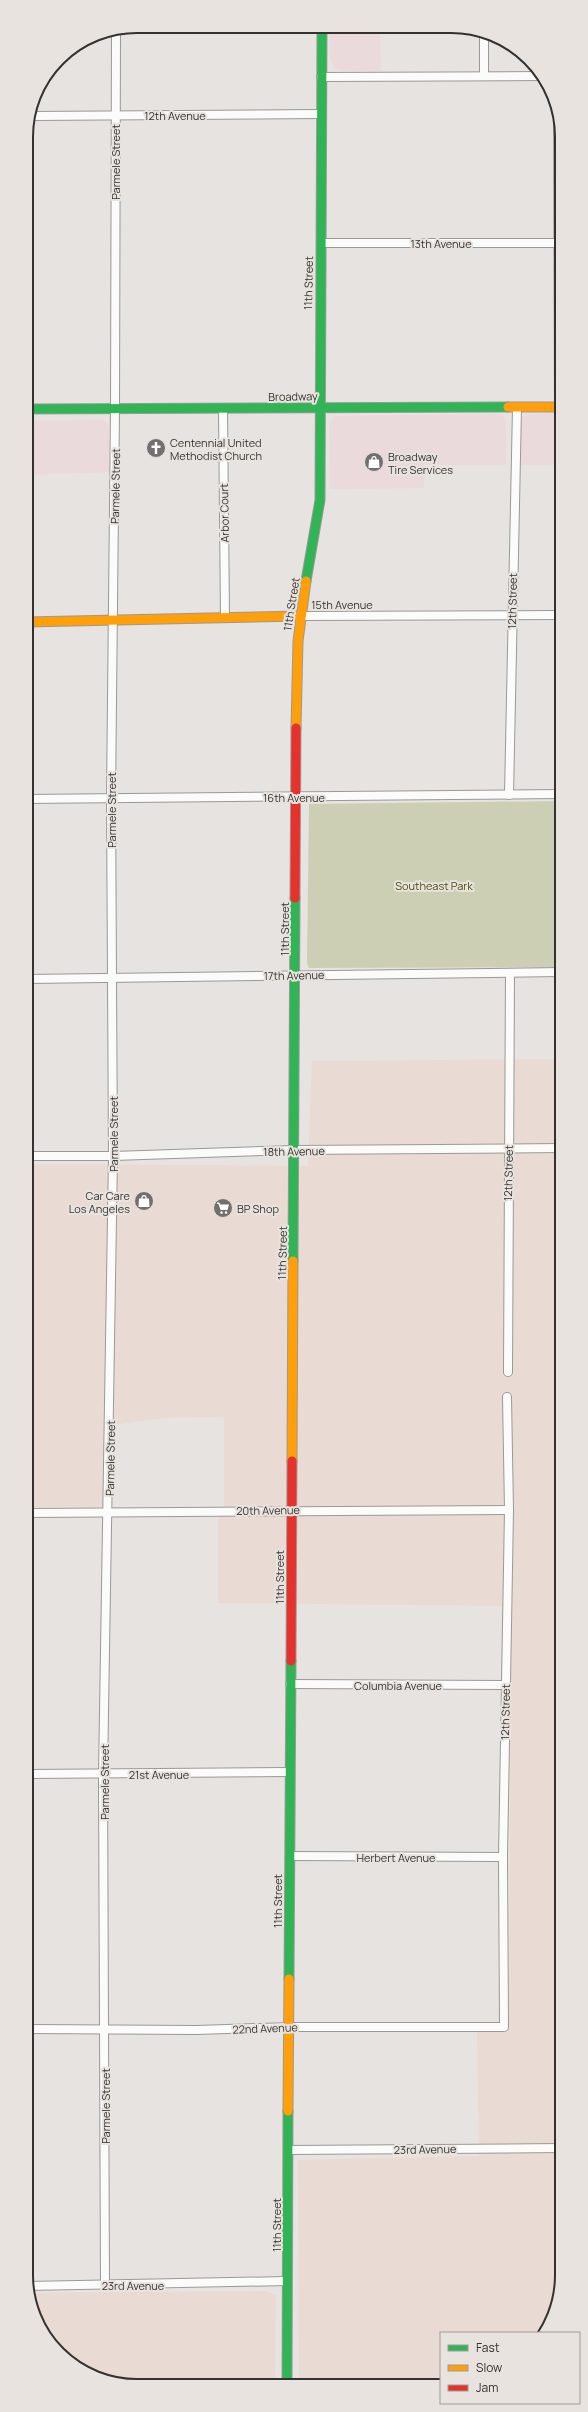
<svg xmlns="http://www.w3.org/2000/svg" width="588" height="2412" font-family="Manrope,sans-serif">
	<rect width="100%" height="100%" fill="#e6e3e0"/>
	<g fill="#eadadb">
		<path d="M 330,27 L 380,28 L 381,71 L 341,71 L 335,68 L 330,58 Z"/>
		<path d="M 561,413 L 561,465 L 518,465 L 521,418 L 527,414 Z"/>
		<path d="M 497,414 L 503,415 L 506,420 L 506,465 L 425,465 L 424,488 L 330,489 L 329,425 L 334,416 Z"/>
		<path d="M 103,420 L 109,426 L 109,472 L 26,475 L 26,421 Z"/>
	</g>
	<g fill="#e9dbd3">
		<path d="M 561,1059 L 562,2282 L 553,2317 L 544,2333 L 441,2333 L 441,2385 L 299,2384 L 298,2160 L 479,2156 L 477,2032 L 508,2026 L 509,2019 L 511,1606 L 218,1603 L 218,1515 L 224,1515 L 224,1417 L 163,1418 L 114,1425 L 111,1507 L 27,1507 L 27,1164 L 308,1166 L 312,1061 Z"/>
		<path d="M 267,2291 L 276,2296 L 275,2384 L 115,2384 L 58,2353 L 38,2324 L 28,2293 Z"/>
	</g>
	<path fill="#cdcfb5" d="M 561,801 L 561,967 L 309,968 L 307,963 L 309,804 Z"/>
	<g fill="none" stroke-linecap="round" stroke-linejoin="round">
		<g stroke="#9b9997" stroke-width="10">
			<g id="street">
				<path d="M 484,76 L 484,33"/>
				<path d="M 321,77 L 540,76"/>
				<path d="M 30,116 L 321,114"/>
				<path d="M 558,116 L 559,407"/>
				<path d="M 321,243 L 561,243"/>
				<path d="M 223,409 L 225,617"/>
				<path d="M 300,616 L 561,615"/>
				<path d="M 509,795 L 517,408"/>
				<path d="M 26,799 L 561,794"/>
				<path d="M 27,979 L 561,972"/>
				<path d="M 27,1156 L 113,1156 L 295,1150 L 561,1148"/>
				<path d="M 508,1372 L 510,973"/>
				<path d="M 27,1513 L 509,1510"/>
				<path d="M 290,1684 L 505,1685"/>
				<path d="M 27,1774 L 290,1772"/>
				<path d="M 290,1856 L 503,1857"/>
				<path d="M 27,2029 L 197,2030 L 289,2027 L 504,2027 L 503,1857 L 509,1510 L 507,1397"/>
				<path d="M 288,2150 L 562,2148"/>
				<path d="M 105,2285 L 103,1774 L 113,1156 L 111,798 L 115,409 L 116,30"/>
				<path d="M 27,2286 L 287,2281"/>
			</g>
		</g>
		<g stroke="#9b9997" stroke-width="11">
			<g id="fast">
				<path d="M 26,409 L 508,407"/>
				<path d="M 306,581 L 320,500 L 322,27"/>
				<path d="M 293,1261 L 295,898"/>
				<path d="M 289,1979 L 291,1661"/>
				<path d="M 287,2384 L 288,2111"/>
			</g>
		</g>
		<g stroke="#9b9997" stroke-width="11">
			<g id="slow">
				<path d="M 508,407 L 561,407"/>
				<path d="M 26,622 L 300,616"/>
				<path d="M 296,728 L 298,641 L 306,581"/>
				<path d="M 292,1461 L 293,1261"/>
				<path d="M 288,2111 L 289,1979"/>
			</g>
		</g>
		<g stroke="#9b9997" stroke-width="11">
			<g id="jam">
				<path d="M 295,898 L 296,728"/>
				<path d="M 291,1661 L 292,1461"/>
			</g>
		</g>
		<use href="#street" stroke="#fbfbfa" stroke-width="8"/>
		<use href="#fast" stroke="#30b455" stroke-width="9"/>
		<use href="#slow" stroke="#ff9f0a" stroke-width="9"/>
		<use href="#jam" stroke="#e5322d" stroke-width="9"/>
	</g>
	<defs>
		<g id="church-disc" transform="scale(1)"><circle r="9.5" fill="#72706e" stroke="#e8e3de"/><path d="M-1.2-6h2.4v3.5h3.3v2.4h-3.3V6h-2.4V-.1h-3.3v-2.4h3.3Z" fill="#fff"/></g>
		<g id="shop-disc" transform="scale(1)"><circle r="9.5" fill="#72706e" stroke="#e8e3de"/><path d="M-5-2.5h2.3a2.7 3.5 0 0 1 5.4 0H5L5.5 6h-11ZM-1.5-2.5h3a1.5 2.3 0 0 0-3 0Z" fill="#fff"/></g>
		<g id="supermarket-disc" transform="scale(1)"><circle r="9.5" fill="#72706e" stroke="#e8e3de"/><path d="M-6-5.5h2.5l.6 2H6L4.5 2H-2.5L-4.4-4H-6ZM-1.5 3.2a1.3 1.3 0 1 0 .1 0ZM3 3.2a1.3 1.3 0 1 0 .1 0Z" fill="#fff"/></g>
	</defs>
	<g fill-rule="evenodd">
		<use href="#church-disc" x="156" y="448"/>
		<use href="#shop-disc" x="374" y="462"/>
		<use href="#shop-disc" x="144" y="1201"/>
		<use href="#supermarket-disc" x="223" y="1208"/>
	</g>
	<g text-anchor="middle" dominant-baseline="central" stroke-width="4" stroke-linejoin="round" paint-order="stroke">
		<g font-size="11" fill="#343230" stroke="#e8e3de">
			<text x="175" y="115">12th Avenue</text>
			<text transform="translate(115 162) rotate(-90)">Parmele Street</text>
			<text x="441" y="243">13th Avenue</text>
			<text transform="translate(308 283) rotate(-89)">11th Street</text>
			<text transform="translate(293 396) rotate(-1)">Broadway</text>
			<text transform="translate(115 486) rotate(-89)">Parmele Street</text>
			<text transform="translate(224 513) rotate(-91)">Arbor Court</text>
			<text transform="translate(512 601) rotate(-89)">12th Street</text>
			<text transform="translate(291 604) rotate(-81)">11th Street</text>
			<text x="342" y="604">15th Avenue</text>
			<text x="294" y="797">16th Avenue</text>
			<text transform="translate(111 810) rotate(-90)">Parmele Street</text>
			<text transform="translate(284 929) rotate(-90)">11th Street</text>
			<text transform="translate(294 975) rotate(-1)">17th Avenue</text>
			<text transform="translate(113 1134) rotate(-90)">Parmele Street</text>
			<text transform="translate(294 1151) rotate(-1)">18th Avenue</text>
			<text transform="translate(508 1173) rotate(-89)">12th Street</text>
			<text transform="translate(282 1253) rotate(-89)">11th Street</text>
			<text transform="translate(110 1458) rotate(-89)">Parmele Street</text>
			<text transform="translate(268 1510) rotate(-1)">20th Avenue</text>
			<text transform="translate(279 1577) rotate(-90)">11th Street</text>
			<text x="398" y="1685">Columbia Avenue</text>
			<text transform="translate(505 1712) rotate(-89)">12th Street</text>
			<text x="159" y="1774">21st Avenue</text>
			<text transform="translate(104 1782) rotate(-90)">Parmele Street</text>
			<text x="396" y="1857">Herbert Avenue</text>
			<text transform="translate(277 1901) rotate(-90)">11th Street</text>
			<text transform="translate(265 2028) rotate(-2)">22nd Avenue</text>
			<text transform="translate(105 2106) rotate(-90)">Parmele Street</text>
			<text transform="translate(425 2149) rotate(-1)">23rd Avenue</text>
			<text transform="translate(276 2225) rotate(-90)">11th Street</text>
			<text x="133" y="2285">23rd Avenue</text>
		</g>
		<g font-size="11" fill="#343230" stroke="#e8e3de" text-anchor="start">
			<text x="170" y="442">Centennial United<tspan x="170" dy="13">Methodist Church</tspan></text>
			<text x="388" y="456">Broadway<tspan x="388" dy="13">Tire Services</tspan></text>
			<text x="130" y="1195" text-anchor="end">Car Care<tspan x="130" dy="13">Los Angeles</tspan></text>
			<text x="237" y="1208">BP Shop</text>
		</g>
		<g font-size="11" fill="#4c5014" stroke="#e8e3de">
			<text x="434" y="885">Southeast Park</text>
		</g>
	</g>
	<path d="M0 0H588V2412H0ZM137 33H451A104 104 0 0 1 555 137V2275A104 104 0 0 1 451 2379H137A104 104 0 0 1 33 2275V137A104 104 0 0 1 137 33Z" fill="#e8e3de" fill-rule="evenodd"/>
	<path fill="none" stroke="#343230" stroke-width="2" d="M137 33H451A104 104 0 0 1 555 137V2275A104 104 0 0 1 451 2379H137A104 104 0 0 1 33 2275V137A104 104 0 0 1 137 33Z"/>
	<rect x="440" y="2332" width="140" height="72" fill="#e8e3de" stroke="#a09c98"/>
	<rect x="448" y="2345" width="20" height="6" fill="#30b455" stroke="#a09c98"/>
	<text x="476" y="2352" font-size="12" fill="#343230">Fast</text>
	<rect x="448" y="2365" width="20" height="6" fill="#ff9f0a" stroke="#a09c98"/>
	<text x="476" y="2372" font-size="12" fill="#343230">Slow</text>
	<rect x="448" y="2385" width="20" height="6" fill="#e5322d" stroke="#a09c98"/>
	<text x="476" y="2392" font-size="12" fill="#343230">Jam</text>
</svg>
